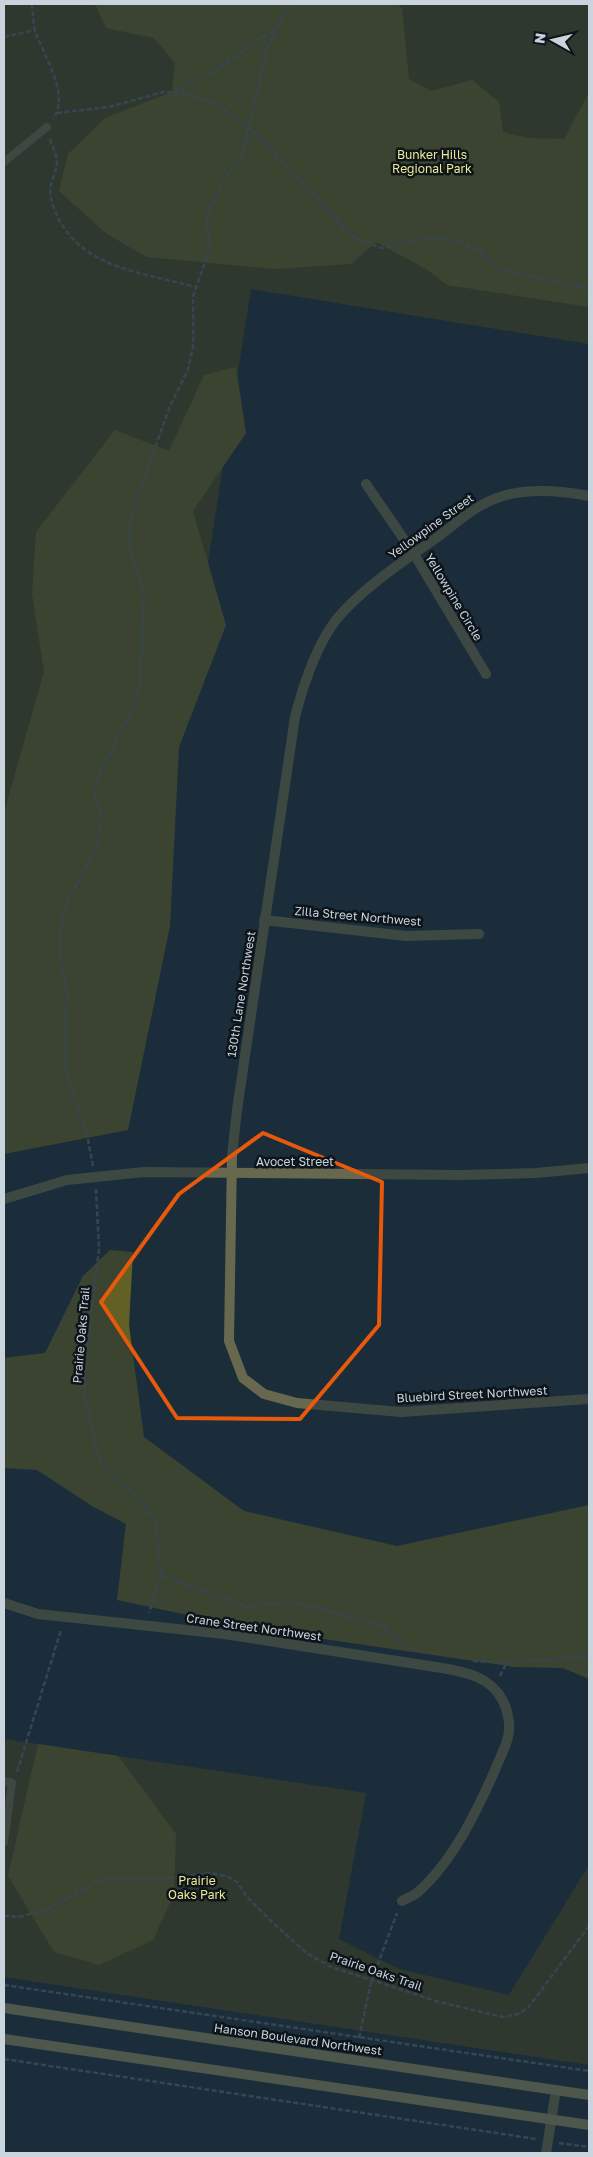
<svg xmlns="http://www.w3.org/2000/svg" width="593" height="2157" font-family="'Golos Text',sans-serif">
	<rect width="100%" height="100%" fill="#1c2d3a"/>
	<g fill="#484620">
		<path d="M 4,4 L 589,4 L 589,344 L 251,289 L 121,1113 L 4,1099 Z"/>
		<path d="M 4,1739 L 366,1793 L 339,1939 L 399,1969 L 509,1995 L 589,1865 L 589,2065 L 4,1977 Z"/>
	</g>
	<g fill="#636025">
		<path d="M 95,4 L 397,4 L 402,8 L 409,79 L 431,91 L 472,80 L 499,102 L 503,132 L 527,138 L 564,139 L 589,93 L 589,307 L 447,285 L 426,269 L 376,242 L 351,264 L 274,269 L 147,257 L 107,234 L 59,191 L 68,154 L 105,118 L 172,92 L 175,63 L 154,38 L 106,28 Z"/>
		<path d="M 236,367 L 246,433 L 193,511 L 226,625 L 179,747 L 170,926 L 128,1130 L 4,1154 L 4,813 L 44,672 L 32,594 L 36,532 L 115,430 L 169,451 L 204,375 Z"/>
		<path d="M 110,1250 L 133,1252 L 129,1325 L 144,1437 L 244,1511 L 397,1546 L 589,1505 L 589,1679 L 563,1668 L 515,1667 L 249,1628 L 117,1600 L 126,1524 L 92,1506 L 37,1470 L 4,1468 L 4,1358 L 45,1353 L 83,1276 Z"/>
		<path d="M 38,1744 L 118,1756 L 176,1834 L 174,1894 L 153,1940 L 99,1965 L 54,1952 L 8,1876 Z"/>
	</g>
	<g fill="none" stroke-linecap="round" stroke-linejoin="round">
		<g stroke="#566570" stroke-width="2.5" stroke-dasharray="5 2.5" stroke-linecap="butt">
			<path d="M 32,4 C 33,12 33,22 35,31 C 43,55 71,95 53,119"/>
			<path d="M 4,37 L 35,30"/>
			<path d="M 174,92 L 216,70 L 261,37 L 275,29"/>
			<path d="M 57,113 L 109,107 L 163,92 L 182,93 L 194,96 L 216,104 L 258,135 L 353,237 L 381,248 L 433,237 L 458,241 L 481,252 L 499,269 L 589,289"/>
			<path d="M 50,139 C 52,146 57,154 57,161 C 57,177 46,182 52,202 C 72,268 138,271 195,287"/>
			<path d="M 93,1166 L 88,1140 L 65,1068 L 67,992 L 61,962 L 59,936 L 66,905 L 97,845 L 102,818 L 95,796 L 97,779 L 134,706 L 140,686 L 144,595 L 130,550 L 129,533 L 132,512 L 170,406 L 188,370 L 193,347 L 193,296 L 207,257 L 209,242 L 207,219 L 210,207 L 219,189 L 243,152 L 267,49 L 274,33 L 290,4"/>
			<path d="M 96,1189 L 99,1249 L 85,1365 L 85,1396 L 97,1453 L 108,1473 L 131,1490 L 155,1520 L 161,1575 L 149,1613"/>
			<path d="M 161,1575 L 247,1607 L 291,1602 L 326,1610 L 379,1625 L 412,1650"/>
			<path d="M 473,1661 L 504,1662 L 589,1657"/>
			<path d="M 500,1676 L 507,1662"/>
			<path d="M 17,1772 L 61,1630"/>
			<path d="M 4,1916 L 19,1917 L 49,1909 L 91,1885 L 103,1880 L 170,1878 L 210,1873 L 226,1876 L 237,1882 L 247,1897 L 271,1921 L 308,1954 L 331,1967 L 439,2002 L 503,2017 L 518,2014 L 528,2008 L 589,1926"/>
			<path d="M 4,1985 L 589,2071"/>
			<path d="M 359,2038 L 371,1982 L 397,1913"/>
			<path d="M 4,2059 L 536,2139"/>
			<path d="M 559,2143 L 589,2147"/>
		</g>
		<g stroke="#68684f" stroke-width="8">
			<path d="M 4,162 L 47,127"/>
			<path d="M 4,1781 L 12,1783 L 4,1842"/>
		</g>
		<g stroke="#68684f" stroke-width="10">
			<path d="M 366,484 L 414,554 L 486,674"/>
			<path d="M 589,496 C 562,491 530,488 503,496 C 478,503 459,521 439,536 C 406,559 361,589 336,620 C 316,646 303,686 295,717 L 237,1110 L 232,1156 L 229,1341 L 243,1378 L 264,1394 L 297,1403 L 401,1412 L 589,1399"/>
			<path d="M 264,920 L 406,936 L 479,934"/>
			<path d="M 4,1199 L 67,1180 L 144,1172 L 461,1175 L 536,1173 L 589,1168"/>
			<path d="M 4,1603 L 38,1614 L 224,1634 L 442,1668 C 466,1672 491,1677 503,1701 C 507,1709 510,1722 509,1731 C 508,1744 500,1757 495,1770 C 477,1811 453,1861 418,1892 C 414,1896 407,1898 402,1901"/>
			<path d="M 546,2153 L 556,2090"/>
		</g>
		<g stroke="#8b8963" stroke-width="10">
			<path d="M 4,2008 L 589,2095"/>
			<path d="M 4,2039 L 589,2125"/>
		</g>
	</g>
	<path d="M0 0H593V2157H0ZM 263,1133 L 382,1182 L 379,1325 L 300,1419 L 177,1418 L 101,1302 L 179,1194 Z" fill="#1c2d3a" fill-opacity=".55" fill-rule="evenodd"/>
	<path fill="none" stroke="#e8590c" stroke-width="4" stroke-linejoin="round" d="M 263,1133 L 382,1182 L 379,1325 L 300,1419 L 177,1418 L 101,1302 L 179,1194 Z"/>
	<g text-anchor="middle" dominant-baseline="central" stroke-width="5" stroke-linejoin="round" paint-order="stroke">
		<g font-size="12" fill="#edea91" stroke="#0d141a">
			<text x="432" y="154">Bunker Hills<tspan x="432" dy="14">Regional Park</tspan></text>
			<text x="197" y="1880">Prairie<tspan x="197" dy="14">Oaks Park</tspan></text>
		</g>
		<g font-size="12" fill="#c9d4dc" stroke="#0d141a">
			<text transform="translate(431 526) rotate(-36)">Yellowpine Street</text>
			<text transform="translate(454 597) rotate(59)">Yellowpine Circle</text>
			<text transform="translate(358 916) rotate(5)">Zilla Street Northwest</text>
			<text transform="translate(241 994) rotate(-81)">130th Lane Northwest</text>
			<text x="295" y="1161">Avocet Street</text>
			<text transform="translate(81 1335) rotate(-85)">Prairie Oaks Trail</text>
			<text transform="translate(472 1394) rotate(-3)">Bluebird Street Northwest</text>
			<text transform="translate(254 1627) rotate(8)">Crane Street Northwest</text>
			<text transform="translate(376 1971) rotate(19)">Prairie Oaks Trail</text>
			<text transform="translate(298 2039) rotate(8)">Hanson Boulevard Northwest</text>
		</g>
	</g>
	<rect width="593" height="2157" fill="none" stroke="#c9d4dc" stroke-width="10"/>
	<g transform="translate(553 40) rotate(278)" stroke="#0d141a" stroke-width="4" paint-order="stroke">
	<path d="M0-4L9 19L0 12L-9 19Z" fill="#c9d4dc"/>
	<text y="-8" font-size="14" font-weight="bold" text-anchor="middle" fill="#c9d4dc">N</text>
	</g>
</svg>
